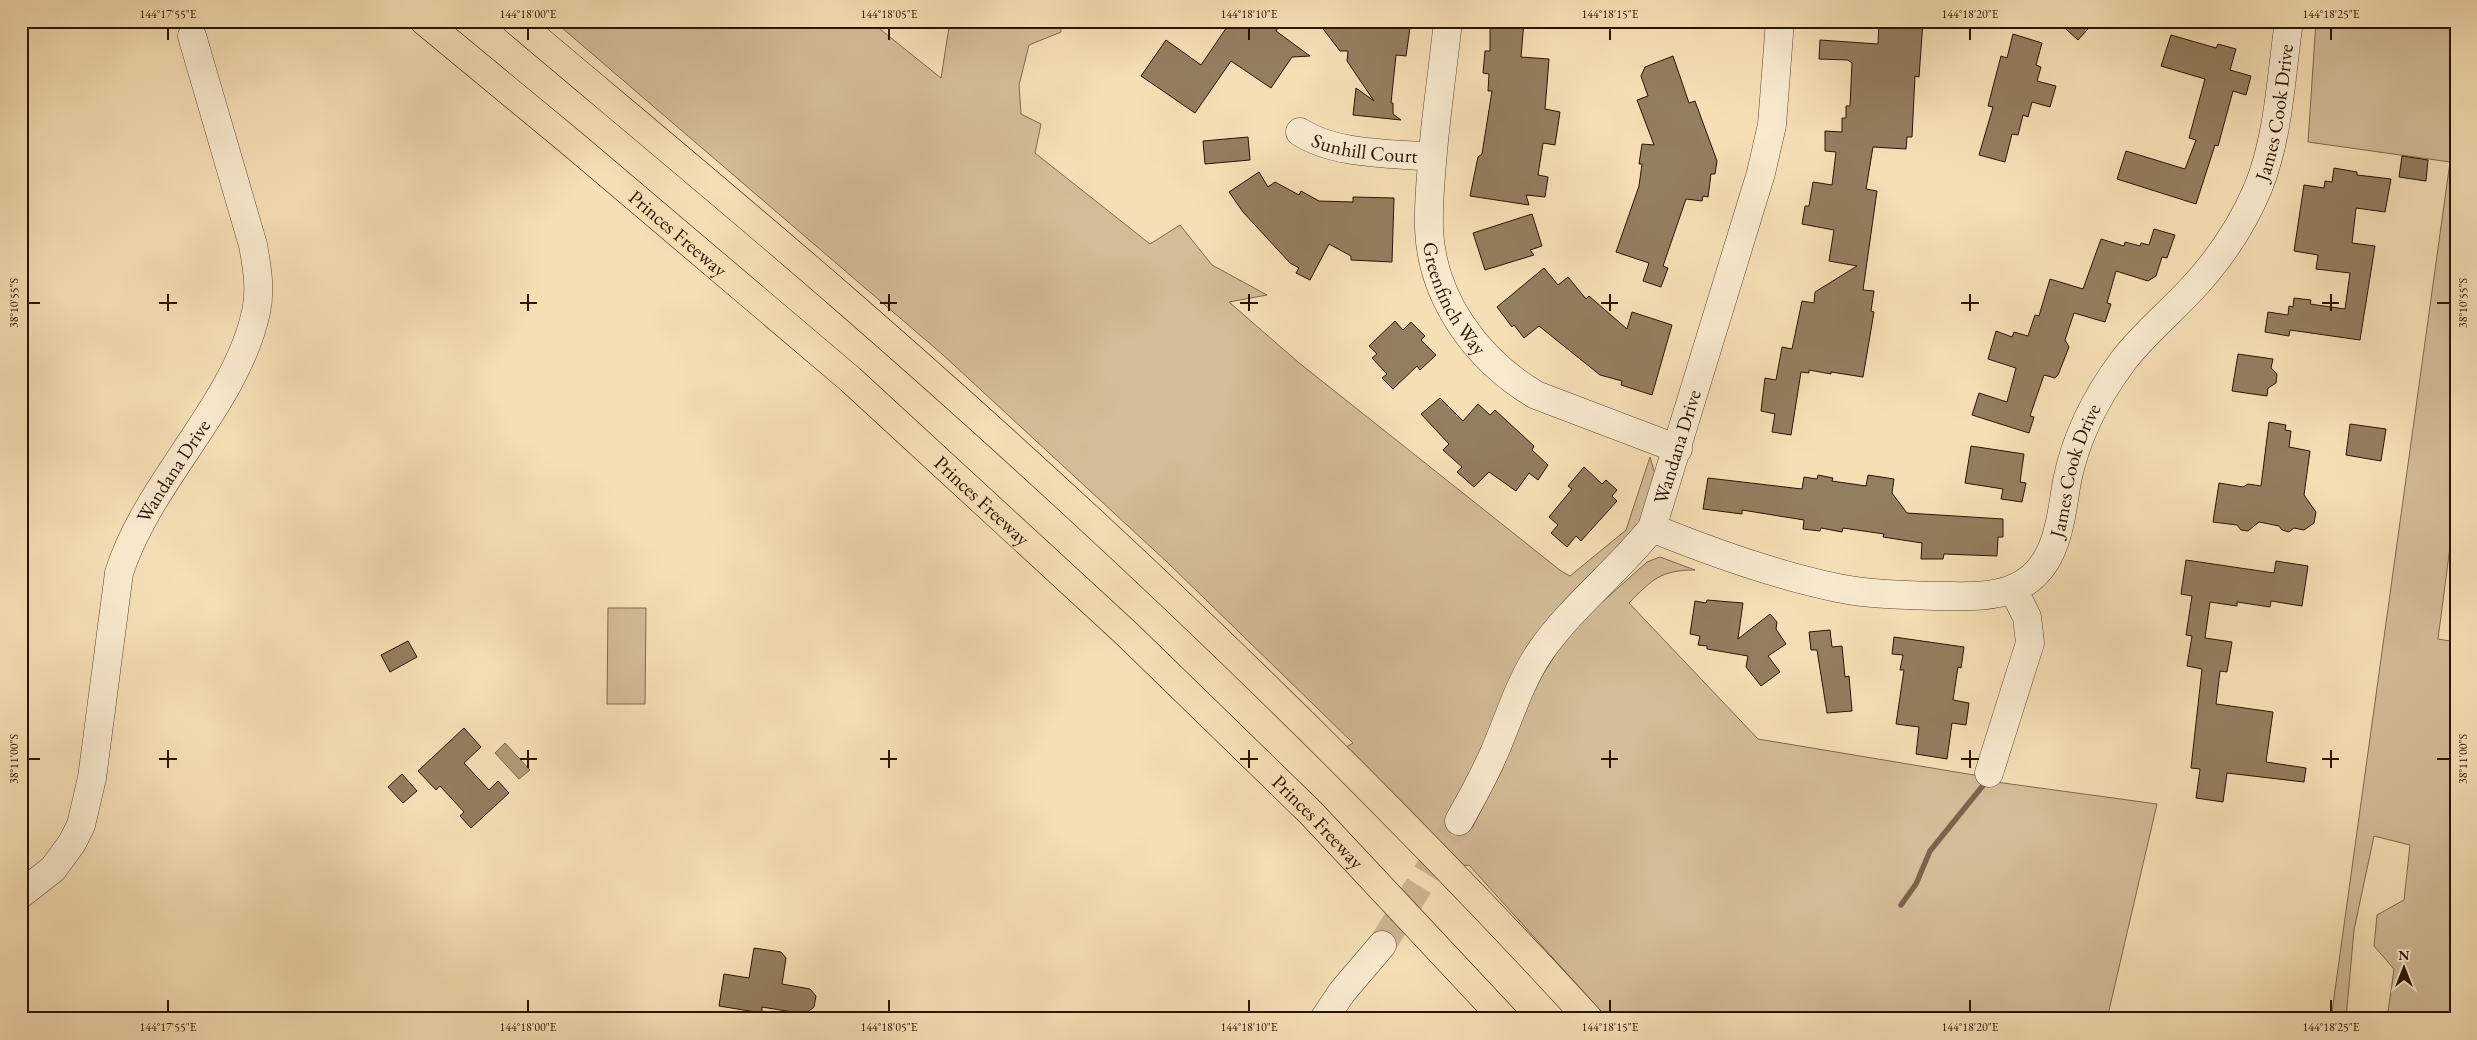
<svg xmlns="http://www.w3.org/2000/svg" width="2477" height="1040" font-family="'EB Garamond',serif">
	<rect width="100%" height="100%" fill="#f6dfb5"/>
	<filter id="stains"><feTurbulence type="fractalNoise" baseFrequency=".004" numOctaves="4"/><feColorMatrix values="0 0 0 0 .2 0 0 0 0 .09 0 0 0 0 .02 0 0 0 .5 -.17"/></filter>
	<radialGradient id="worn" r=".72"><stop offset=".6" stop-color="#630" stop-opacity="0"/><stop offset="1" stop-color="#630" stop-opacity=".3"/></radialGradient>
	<g fill="#d3bc97" stroke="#7e684e">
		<path d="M 554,21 L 870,21 L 941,78 L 950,21 L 1061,21 L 1061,32 L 1029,45 L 1019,85 L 1021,114 L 1041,124 L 1035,153 L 1150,244 L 1180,225 L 1212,265 L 1267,295 L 1229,302 L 1298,362 L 1561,571 L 1570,576 L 1626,530 L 1650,457 L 1655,474 L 1636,534 L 1497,717 L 1450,814 L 1472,828 L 1501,772 L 1534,688 L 1572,629 L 1647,562 L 1660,557 L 1695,570 C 1660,570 1652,580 1629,603 L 1758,739 L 1974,775 L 1996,782 L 2157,804 L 2107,1019 L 1608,1019 L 1469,865 L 1462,866 L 1346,747 L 1353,743 L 1167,562 L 942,354 Z"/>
		<path d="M 2316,21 L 2456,21 L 2456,501 L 2438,639 L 2456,642 L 2456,1019 L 2387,1019 L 2394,969 L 2374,946 L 2377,915 L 2404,900 L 2410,845 L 2374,836 L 2354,930 L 2346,1019 L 2331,1019 L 2450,162 L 2308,142 Z"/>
		<path d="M 608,608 L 646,608 L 645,704 L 607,704 Z"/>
	</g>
	<path fill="#b19a79" stroke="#7b644a" d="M 505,743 L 530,770 L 519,779 L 495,753 Z"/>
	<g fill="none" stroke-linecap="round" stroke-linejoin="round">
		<path stroke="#7b644a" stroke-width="5.5" d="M 1901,905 L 1916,884 L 1930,851 L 1985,783"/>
	</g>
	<g fill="#947e60" stroke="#2a1404">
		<path d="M 1231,21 L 1282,21 L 1276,31 L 1310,56 L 1292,57 L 1271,88 L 1231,61 L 1195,113 L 1141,76 L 1166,40 L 1201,65 Z"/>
		<path d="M 1317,21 L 1411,21 L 1406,56 L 1396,55 L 1391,103 L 1393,103 L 1393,114 L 1401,120 L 1353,115 L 1356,88 L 1374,101 L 1347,61 L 1348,51 L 1340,51 Z"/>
		<path d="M 1490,21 L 1524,21 L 1521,57 L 1549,59 L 1545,109 L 1560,112 L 1555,145 L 1543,143 L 1538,175 L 1548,177 L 1545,197 L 1526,195 L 1529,205 L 1470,196 L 1478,157 L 1482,154 L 1492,91 L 1488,91 L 1489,74 L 1483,73 L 1485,51 L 1490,51 Z"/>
		<path d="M 1879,21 L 1923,21 L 1919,77 L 1915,76 L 1912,137 L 1907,137 L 1906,149 L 1873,147 L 1866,189 L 1877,191 L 1863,290 L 1874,291 L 1871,311 L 1874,312 L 1863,377 L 1831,372 L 1831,374 L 1809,370 L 1809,373 L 1801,372 L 1791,435 L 1772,432 L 1775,414 L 1761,411 L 1765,378 L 1776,380 L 1782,347 L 1792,349 L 1802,301 L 1814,303 L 1815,292 L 1857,266 L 1829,261 L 1834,230 L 1802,224 L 1805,206 L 1809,206 L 1813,182 L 1832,185 L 1836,152 L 1825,151 L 1825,131 L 1842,132 L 1842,118 L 1846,118 L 1846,106 L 1850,106 L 1852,63 L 1848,60 L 1819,59 L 1820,40 L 1878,44 Z"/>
		<path d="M 2057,21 L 2095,21 L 2078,40 Z"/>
		<path d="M 2013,34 L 2042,43 L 2036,65 L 2041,67 L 2037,81 L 2056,86 L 2050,107 L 2032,102 L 2028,117 L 2023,115 L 2018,135 L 2012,134 L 2005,162 L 1979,155 L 1993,107 L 1988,106 L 2001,56 L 2007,58 Z"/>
		<path d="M 2171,35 L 2216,48 L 2218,44 L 2236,49 L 2230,70 L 2251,76 L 2246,95 L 2233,91 L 2218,146 L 2215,145 L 2196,204 L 2117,179 L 2126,151 L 2185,169 L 2196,140 L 2189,138 L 2205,79 L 2161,66 Z"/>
		<path d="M 1673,56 L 1689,103 L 1695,101 L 1717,161 L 1715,174 L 1711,174 L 1708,197 L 1703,196 L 1702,201 L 1686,199 L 1663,266 L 1668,268 L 1661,287 L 1643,281 L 1649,263 L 1616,252 L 1639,186 L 1642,164 L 1639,164 L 1642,144 L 1654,145 L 1637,100 L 1648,96 L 1641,76 L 1645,67 Z"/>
		<path d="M 1248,137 L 1250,160 L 1205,164 L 1203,141 Z"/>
		<path d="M 2402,156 L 2428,160 L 2426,181 L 2399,177 Z"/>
		<path d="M 2334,168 L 2357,172 L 2357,175 L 2391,179 L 2385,212 L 2356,208 L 2352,243 L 2375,246 L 2360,340 L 2290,330 L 2289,336 L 2265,332 L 2268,312 L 2288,315 L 2289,306 L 2293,307 L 2294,298 L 2311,300 L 2310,304 L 2345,309 L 2350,273 L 2316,269 L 2318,255 L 2294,251 L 2304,185 L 2324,188 L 2325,181 L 2332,182 Z"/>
		<path d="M 1259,172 L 1268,187 L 1275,182 L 1299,195 L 1301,191 L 1319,201 L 1353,202 L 1353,197 L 1394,198 L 1392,262 L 1351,260 L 1351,256 L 1329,244 L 1310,280 L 1296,273 L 1299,268 L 1290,263 L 1243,212 L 1229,192 Z"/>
		<path d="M 1532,214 L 1542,246 L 1530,250 L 1534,255 L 1485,270 L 1473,233 Z"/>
		<path d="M 2154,229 L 2175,235 L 2167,258 L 2162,257 L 2156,276 L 2148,281 L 2116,271 L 2107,303 L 2111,304 L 2105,322 L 2074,313 L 2065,340 L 2069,347 L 2058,375 L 2055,378 L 2044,375 L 2030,416 L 2034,417 L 2029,433 L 1972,415 L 1979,393 L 2007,402 L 2016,368 L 1988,359 L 1996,331 L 2012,337 L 2014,332 L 2028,336 L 2035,315 L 2039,316 L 2050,279 L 2083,289 L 2101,239 L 2124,246 L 2125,242 L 2140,246 L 2141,243 L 2149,245 Z"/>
		<path d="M 1544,268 L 1558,285 L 1568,277 L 1586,299 L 1589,296 L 1627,329 L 1632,312 L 1672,325 L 1652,395 L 1621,385 L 1622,381 L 1600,375 L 1539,326 L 1524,338 L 1514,325 L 1512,327 L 1497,307 Z"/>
		<path d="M 1395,321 L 1403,330 L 1411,322 L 1425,336 L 1421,340 L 1436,355 L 1420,370 L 1417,366 L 1393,389 L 1382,378 L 1387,374 L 1372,358 L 1377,354 L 1369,346 Z"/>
		<path d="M 2238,354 L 2273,359 L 2271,368 L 2277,374 L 2276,383 L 2268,388 L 2267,396 L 2232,391 Z"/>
		<path d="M 1440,398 L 1463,421 L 1478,404 L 1490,415 L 1495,410 L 1534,446 L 1532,450 L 1548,465 L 1538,480 L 1529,473 L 1516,491 L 1489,472 L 1474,487 L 1457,472 L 1462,467 L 1443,450 L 1449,444 L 1421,414 Z"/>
		<path d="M 2269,422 L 2286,425 L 2285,430 L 2291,431 L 2289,447 L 2310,451 L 2304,495 L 2316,512 L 2314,523 L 2304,530 L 2294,528 L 2289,532 L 2282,530 L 2279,526 L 2259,522 L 2248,531 L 2241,530 L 2237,525 L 2213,522 L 2219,483 L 2243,487 L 2248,484 L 2261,486 Z"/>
		<path d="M 2350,424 L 2386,429 L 2381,461 L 2346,455 Z"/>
		<path d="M 1971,446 L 2024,454 L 2020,482 L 2026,483 L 2022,502 L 2001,499 L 2003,489 L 1965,483 Z"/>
		<path d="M 1584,467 L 1602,484 L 1606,480 L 1617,490 L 1612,496 L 1617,501 L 1581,541 L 1576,536 L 1567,547 L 1551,533 L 1558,525 L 1549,517 L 1572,489 L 1568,486 Z"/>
		<path d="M 1818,475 L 1833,478 L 1832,481 L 1866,486 L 1868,475 L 1894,479 L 1892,493 L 1907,513 L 2003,519 L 2003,537 L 1998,537 L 1997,556 L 1944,554 L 1943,559 L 1921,559 L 1922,543 L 1883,537 L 1884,534 L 1843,528 L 1842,532 L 1821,528 L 1820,531 L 1803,529 L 1804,520 L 1742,510 L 1742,514 L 1703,509 L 1708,478 L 1802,489 L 1804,477 L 1817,479 Z"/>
		<path d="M 2186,560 L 2274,573 L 2276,561 L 2308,566 L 2302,606 L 2271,601 L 2270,607 L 2237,602 L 2237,606 L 2210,602 L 2205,638 L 2232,642 L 2227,672 L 2220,671 L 2216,704 L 2273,712 L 2266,762 L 2306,768 L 2304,782 L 2227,773 L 2223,802 L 2196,798 L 2200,769 L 2191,768 L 2202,669 L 2187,666 L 2192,636 L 2186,635 L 2192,596 L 2181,594 Z"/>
		<path d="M 1707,600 L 1743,603 L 1738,639 L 1770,614 L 1777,622 L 1776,629 L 1786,644 L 1768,656 L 1780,672 L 1761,686 L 1746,667 L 1748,656 L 1707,649 L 1707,646 L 1698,645 L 1700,636 L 1690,634 L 1695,601 L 1706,603 Z"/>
		<path d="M 1830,630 L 1832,647 L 1842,646 L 1845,677 L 1849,676 L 1852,711 L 1827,713 L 1817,650 L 1811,650 L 1809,632 Z"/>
		<path d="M 1894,637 L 1964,647 L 1961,668 L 1958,667 L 1953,700 L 1969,703 L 1966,725 L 1952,723 L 1947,759 L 1916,754 L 1919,727 L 1896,724 L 1904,670 L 1900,670 L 1903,655 L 1892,654 Z"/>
		<path d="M 408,641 L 417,657 L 390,672 L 381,655 Z"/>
		<path d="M 464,728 L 481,747 L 464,763 L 489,790 L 498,781 L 509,793 L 471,828 L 460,816 L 464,812 L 440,786 L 436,790 L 418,771 Z"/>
		<path d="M 402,774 L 417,791 L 403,803 L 388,787 Z"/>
		<path d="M 754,948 L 781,952 L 786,958 L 782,984 L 810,989 L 816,996 L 814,1007 L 805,1014 L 762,1007 L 762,1013 L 719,1006 L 724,974 L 749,978 Z"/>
	</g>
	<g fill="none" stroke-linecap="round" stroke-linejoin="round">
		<path stroke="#cdb692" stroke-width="28" stroke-dasharray="28 14" stroke-linecap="butt" d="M 1382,945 L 1459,821"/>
		<g stroke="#5d4730" stroke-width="29">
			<g id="minor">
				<path id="s1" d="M 1448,21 C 1444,58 1439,94 1435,131 C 1432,163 1428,197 1429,229 C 1432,299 1477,360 1536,395 L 1678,449"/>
				<path id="s2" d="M 1300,132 C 1335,155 1391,153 1432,157"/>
				<path id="s3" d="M 1652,528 C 1711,552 1775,575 1838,588 C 1871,595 1906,595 1940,596 C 1964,596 1989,598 2012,589 C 2057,572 2060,522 2067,481 C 2076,437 2096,397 2123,361 C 2141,337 2166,316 2187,294 C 2216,264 2242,226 2258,188 C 2279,136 2281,76 2289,21"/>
				<path d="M 1989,773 L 2030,643 L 2027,617 L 2013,589"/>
				<path id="s4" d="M 1459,821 C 1472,798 1484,776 1494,753 C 1509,719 1519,683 1540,652 C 1572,606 1618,571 1652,528 L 1761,173 L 1772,125 L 1780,21"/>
				<path id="s5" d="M 21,894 L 53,869 L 72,843 L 81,825 L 92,778 L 119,573 C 148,481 236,405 256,312 C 261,290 257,267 253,245 L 192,36"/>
				<path d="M 1324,1019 L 1342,992 L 1382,945"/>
			</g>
		</g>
		<g stroke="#2a1404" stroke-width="29">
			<g id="highway">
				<path id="s6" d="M 424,21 L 574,145 L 850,379 L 1127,634 L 1311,813 L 1504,1019"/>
				<path d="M 516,21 C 625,113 735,204 842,297 C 1102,523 1356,765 1589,1019"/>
			</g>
		</g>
		<use href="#minor" stroke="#f9eacf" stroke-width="28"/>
		<use href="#highway" stroke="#f6dfb5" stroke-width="28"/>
	</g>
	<path fill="none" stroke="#2a1404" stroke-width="2" d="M 168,28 L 168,40M 528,28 L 528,40M 889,28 L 889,40M 1249,28 L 1249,40M 1610,28 L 1610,40M 1970,28 L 1970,40M 2331,28 L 2331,40M 168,294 L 168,311M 528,294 L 528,311M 889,294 L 889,311M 1249,294 L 1249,311M 1610,294 L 1610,311M 1970,294 L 1970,311M 2331,294 L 2331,311M 28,303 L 40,303M 159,303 L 177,303M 520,303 L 537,303M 880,303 L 897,303M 1240,303 L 1258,303M 1601,303 L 1618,303M 1961,303 L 1979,303M 2322,303 L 2339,303M 2437,303 L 2450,303M 168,750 L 168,768M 528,750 L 528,768M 889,750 L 889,768M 1249,750 L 1249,768M 1610,750 L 1610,768M 1970,750 L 1970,768M 2331,750 L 2331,768M 28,759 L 40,759M 159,759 L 177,759M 520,759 L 537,759M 880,759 L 897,759M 1240,759 L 1258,759M 1601,759 L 1618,759M 1961,759 L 1979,759M 2322,759 L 2339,759M 2437,759 L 2450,759M 168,1000 L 168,1012M 528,1000 L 528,1012M 889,1000 L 889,1012M 1249,1000 L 1249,1012M 1610,1000 L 1610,1012M 1970,1000 L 1970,1012M 2331,1000 L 2331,1012"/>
	<g text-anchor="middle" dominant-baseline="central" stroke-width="5" stroke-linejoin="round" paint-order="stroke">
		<g font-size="20" fill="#2a1404" stroke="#f9eacf">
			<text stroke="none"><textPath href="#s3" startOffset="931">James Cook Drive</textPath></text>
			<text stroke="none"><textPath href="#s2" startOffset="68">Sunhill Court</textPath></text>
			<text stroke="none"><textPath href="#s6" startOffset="331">Princes Freeway</textPath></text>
			<text stroke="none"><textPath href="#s1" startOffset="284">Greenfinch Way</textPath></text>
			<text stroke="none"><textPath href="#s4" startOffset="440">Wandana Drive</textPath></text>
			<text stroke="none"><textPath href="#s5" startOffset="464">Wandana Drive</textPath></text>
			<text stroke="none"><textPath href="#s3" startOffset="511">James Cook Drive</textPath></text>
			<text stroke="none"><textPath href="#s6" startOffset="736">Princes Freeway</textPath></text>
			<text stroke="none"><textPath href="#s6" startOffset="1201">Princes Freeway</textPath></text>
		</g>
	</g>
	<rect width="2477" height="1040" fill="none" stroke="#f6dfb5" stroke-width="55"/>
	<g transform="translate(2404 968)" stroke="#f9eacf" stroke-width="4" paint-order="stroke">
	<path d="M0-4L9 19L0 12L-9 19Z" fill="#2a1404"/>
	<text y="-8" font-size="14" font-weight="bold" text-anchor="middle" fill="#2a1404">N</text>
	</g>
	<rect x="28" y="28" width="2422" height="984" fill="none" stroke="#2a1404" stroke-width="2"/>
	<g font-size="12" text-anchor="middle" fill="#2a1404">
		<text x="168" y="18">144°17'55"E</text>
		<text x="528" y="18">144°18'00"E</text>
		<text x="889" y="18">144°18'05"E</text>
		<text x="1249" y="18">144°18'10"E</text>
		<text x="1610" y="18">144°18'15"E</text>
		<text x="1970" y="18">144°18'20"E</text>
		<text x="2331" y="18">144°18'25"E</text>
		<text transform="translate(14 303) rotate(-90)" y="4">38°10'55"S</text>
		<text transform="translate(2463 303) rotate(-90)" y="4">38°10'55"S</text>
		<text transform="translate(14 759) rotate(-90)" y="4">38°11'00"S</text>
		<text transform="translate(2463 759) rotate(-90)" y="4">38°11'00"S</text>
		<text x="168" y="1031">144°17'55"E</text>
		<text x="528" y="1031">144°18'00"E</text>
		<text x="889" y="1031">144°18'05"E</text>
		<text x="1249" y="1031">144°18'10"E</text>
		<text x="1610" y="1031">144°18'15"E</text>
		<text x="1970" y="1031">144°18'20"E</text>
		<text x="2331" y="1031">144°18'25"E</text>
	</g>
	<rect width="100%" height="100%" filter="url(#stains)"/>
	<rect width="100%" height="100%" fill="url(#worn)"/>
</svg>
